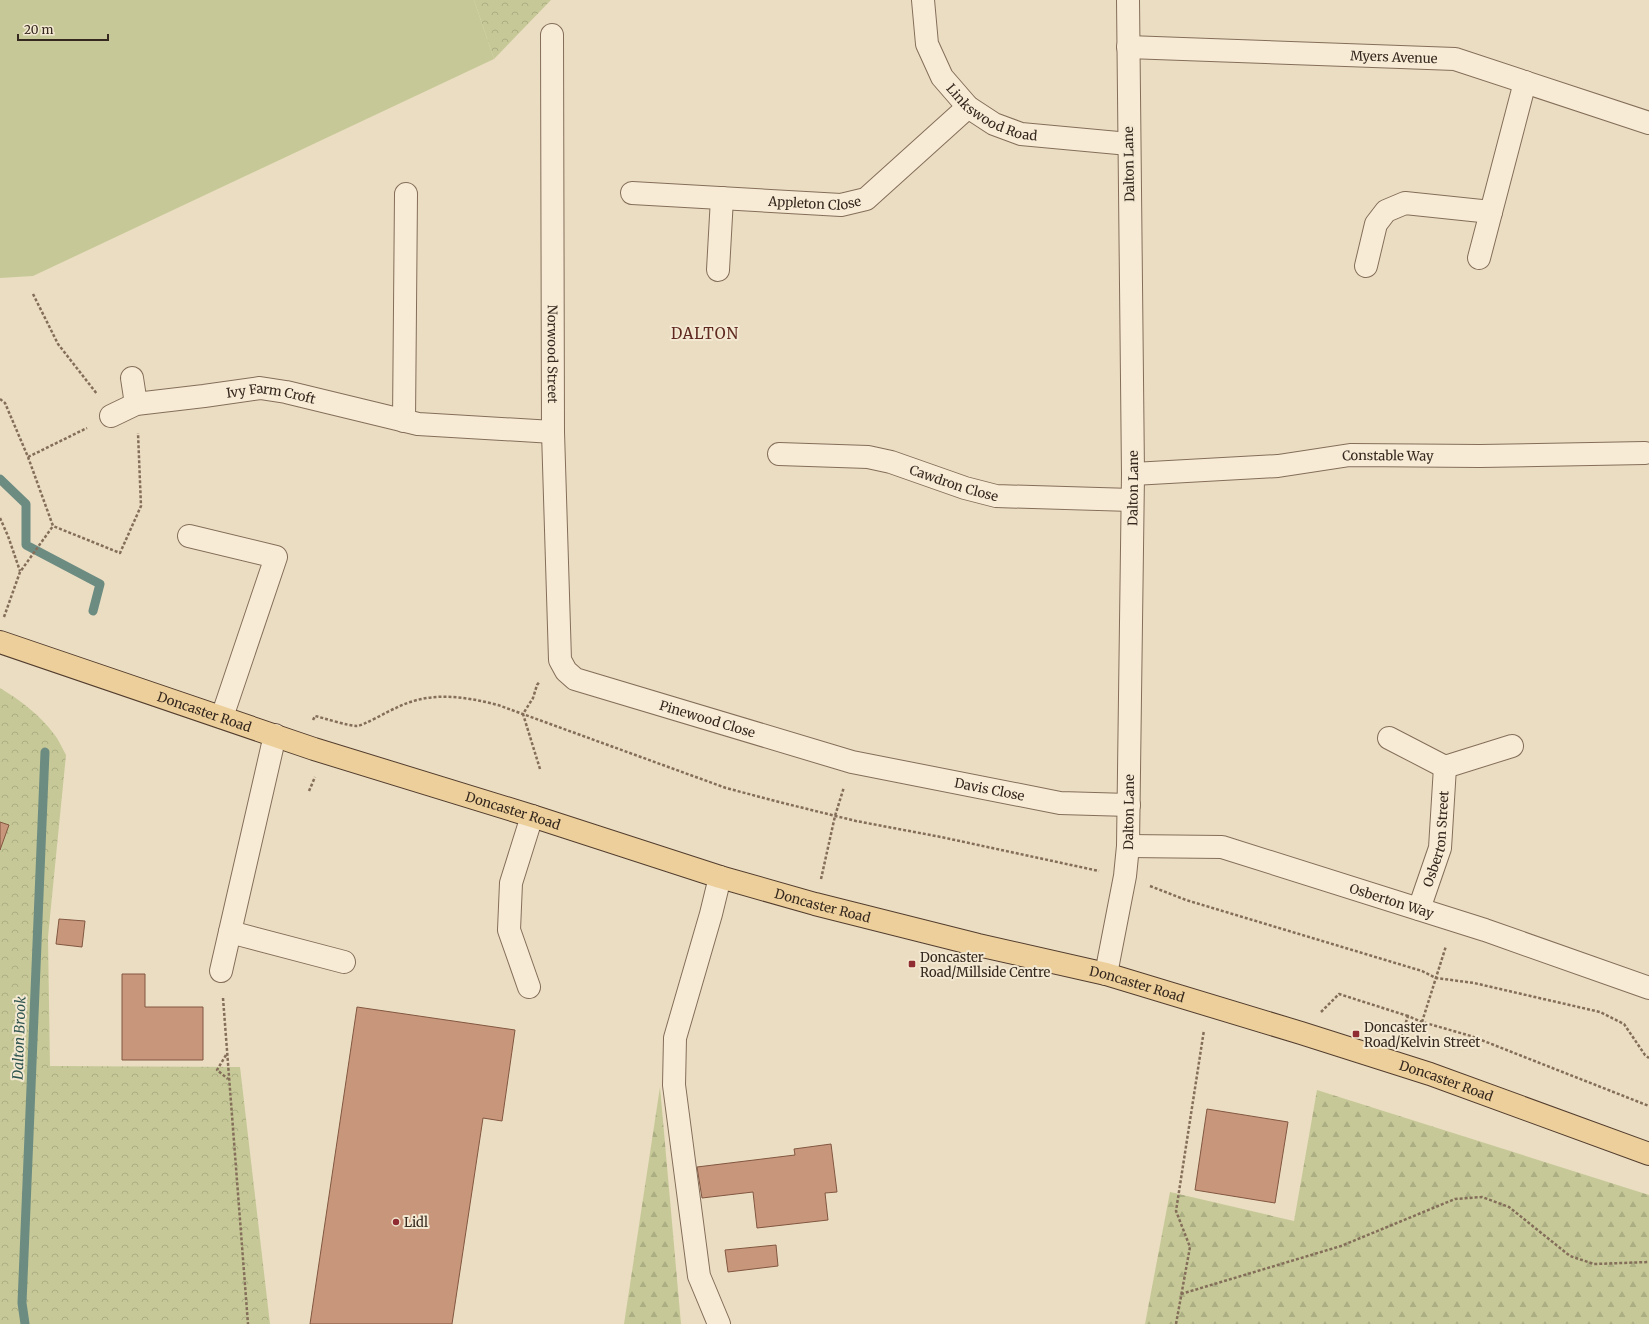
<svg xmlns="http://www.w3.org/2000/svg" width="1649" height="1324" font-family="Merriweather,serif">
	<defs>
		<pattern id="forest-firs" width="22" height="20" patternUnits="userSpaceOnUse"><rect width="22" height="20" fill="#c6c997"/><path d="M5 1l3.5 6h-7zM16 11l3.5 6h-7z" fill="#abad82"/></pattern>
		<pattern id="park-crowns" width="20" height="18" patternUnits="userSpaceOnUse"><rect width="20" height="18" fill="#c6c997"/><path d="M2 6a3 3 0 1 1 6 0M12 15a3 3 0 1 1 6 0" fill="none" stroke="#abad82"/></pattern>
	</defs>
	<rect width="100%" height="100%" fill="#ebddc2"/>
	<path fill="#c6c997" d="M 0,0 L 474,0 L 494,59 L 33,276 L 0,278 Z"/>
	<g fill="url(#forest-firs)">
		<path d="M 660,1087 L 681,1324 L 624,1324 Z"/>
		<path d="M 1317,1090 L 1649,1195 L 1649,1324 L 1145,1324 L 1170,1192 L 1294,1221 Z"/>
	</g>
	<g fill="url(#park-crowns)">
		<path d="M 474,0 L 551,0 L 494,59 Z"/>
		<path d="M 0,688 C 20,700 40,715 54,734 C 59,740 62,748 66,755 L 48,937 L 50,1066 L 240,1067 L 270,1324 L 0,1324 Z"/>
	</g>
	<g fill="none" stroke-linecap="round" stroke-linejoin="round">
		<g stroke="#6c8c82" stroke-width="9">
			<path d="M 0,479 L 26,504 L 26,545 L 100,584 L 93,611"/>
			<path d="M 25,1324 L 22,1303 L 45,752"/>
		</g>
	</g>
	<g fill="#c8967a" stroke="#825741">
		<path d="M 0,822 L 9,825 L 0,850 Z"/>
		<path d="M 59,919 L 85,921 L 82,947 L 56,944 Z"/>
		<path d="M 122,974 L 145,974 L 145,1007 L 203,1007 L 203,1060 L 122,1060 Z"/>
		<path d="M 357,1007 L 515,1030 L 502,1121 L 483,1118 L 452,1324 L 310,1324 Z"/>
		<path d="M 1207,1109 L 1288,1122 L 1275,1203 L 1195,1190 Z"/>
		<path d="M 831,1144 L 837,1192 L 825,1193 L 828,1220 L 757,1228 L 753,1192 L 702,1198 L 697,1167 L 795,1155 L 794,1149 Z"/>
		<path d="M 776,1245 L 778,1266 L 728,1272 L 725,1250 Z"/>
	</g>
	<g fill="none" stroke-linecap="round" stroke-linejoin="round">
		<g stroke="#846e5a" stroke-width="24">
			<g id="minor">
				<path id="s1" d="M 923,0 L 927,44 L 942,77 L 968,107 L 994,124 L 1021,134 L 1129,144"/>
				<path id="s2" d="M 552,35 L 553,432 L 560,660 L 566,671 L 575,679 L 852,762 L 1060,803 L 1129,805"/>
				<path id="s3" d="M 1128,47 L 1455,59 L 1649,123"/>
				<path id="s4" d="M 632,193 L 841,205 L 866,199 L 968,107"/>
				<path d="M 1479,258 L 1525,82"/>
				<path d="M 1366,266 L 1376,224 L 1386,211 L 1405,203 L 1491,212"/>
				<path d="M 718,270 L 722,198"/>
				<path d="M 132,378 L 136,404"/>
				<path id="s5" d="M 111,416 L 136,404 L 204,396 L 260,388 L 286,392 L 418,424 L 553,432"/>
				<path d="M 404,421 L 406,194"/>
				<path id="s6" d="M 779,454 L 868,457 L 891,462 L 965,488 L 996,496 L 1132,500"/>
				<path id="s7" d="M 1133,474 L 1278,466 L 1350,455 L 1480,456 L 1645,453"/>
				<path d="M 189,536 L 276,557 L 222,717"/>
				<path d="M 1389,738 L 1445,767 L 1512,746"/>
				<path id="s8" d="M 1128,846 L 1222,847 L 1485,930 L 1649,988"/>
				<path id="s9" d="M 1419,909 L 1440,848 L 1445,767"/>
				<path d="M 230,932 L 344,962"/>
				<path d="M 221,971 L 275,735"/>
				<path id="s10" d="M 1106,974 L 1125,876 L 1128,846 L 1133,474 L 1128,0"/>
				<path d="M 529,987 L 509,930 L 511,883 L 532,816"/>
				<path d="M 719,1324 L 699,1276 L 674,1085 L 675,1038 L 711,914 L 720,877"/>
			</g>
		</g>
		<g stroke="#523d2e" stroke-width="24">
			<g id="major">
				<path id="s11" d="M 0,642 L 314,749 L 532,816 L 720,877 L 815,904 L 978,945 L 1106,974 L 1301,1033 L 1430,1074 L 1649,1154"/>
			</g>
		</g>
		<g stroke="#846e5a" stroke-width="2.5" stroke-dasharray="3 2" stroke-linecap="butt">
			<path d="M 33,294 L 58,344 L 97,394"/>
			<path d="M 0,399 L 5,403 L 28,457 L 53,526 L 120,553 L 141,506 L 138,433"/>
			<path d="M 28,457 L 87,428"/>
			<path d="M 0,518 L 8,536 L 20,571"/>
			<path d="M 4,617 L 20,572 L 53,526"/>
			<path d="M 313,720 L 315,716 C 324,718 348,726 357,726 C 363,726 388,711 396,708 C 429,691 463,696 498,705 L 726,788 L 779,802 L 856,821 L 941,837 L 1099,871"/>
			<path d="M 540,769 L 523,714 L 533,698 L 537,685 L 540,681"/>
			<path d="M 309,791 L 315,777"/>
			<path d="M 821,879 L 835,816 L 844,787"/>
			<path d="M 1150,886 L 1186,900 L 1422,971 L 1436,978 L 1474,983 L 1600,1012 L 1624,1024 L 1645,1055 L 1649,1058"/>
			<path d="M 223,998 L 248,1324"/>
			<path d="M 1321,1012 L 1339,994 L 1408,1016"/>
			<path d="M 1422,1022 L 1446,946"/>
			<path d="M 1401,1037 L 1408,1016 L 1422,1022 L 1471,1036 L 1649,1106"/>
			<path d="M 226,1055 L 217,1070 L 228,1079"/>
			<path d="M 1181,1294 L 1341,1246 L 1455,1199 L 1482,1197 L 1509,1207 L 1570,1256 L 1594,1264 L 1649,1262"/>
			<path d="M 1176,1324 L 1190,1247 L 1176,1211 L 1204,1030"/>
		</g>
		<use href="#minor" stroke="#f7ebd5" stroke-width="22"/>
		<use href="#major" stroke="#edcf9b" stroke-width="22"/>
	</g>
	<g fill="#902d33" stroke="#f3e8d1" stroke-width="1.5">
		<rect x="908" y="960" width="8" height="8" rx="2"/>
		<rect x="1352" y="1030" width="8" height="8" rx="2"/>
		<circle cx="396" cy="1222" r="4"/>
	</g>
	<g text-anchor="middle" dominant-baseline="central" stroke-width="4" stroke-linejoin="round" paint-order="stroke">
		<g font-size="13" fill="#35281e" stroke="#f3e8d1">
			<text stroke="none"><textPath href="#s3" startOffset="266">Myers Avenue</textPath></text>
			<text stroke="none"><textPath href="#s1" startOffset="144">Linkswood Road</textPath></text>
			<text transform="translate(1129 164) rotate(-91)">Dalton Lane</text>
			<text stroke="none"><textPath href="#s4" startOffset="183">Appleton Close</textPath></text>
			<text stroke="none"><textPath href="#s2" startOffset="319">Norwood Street</textPath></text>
			<text stroke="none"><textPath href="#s5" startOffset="164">Ivy Farm Croft</textPath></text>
			<text stroke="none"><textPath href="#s7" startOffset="256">Constable Way</textPath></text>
			<text stroke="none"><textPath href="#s6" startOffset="179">Cawdron Close</textPath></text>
			<text stroke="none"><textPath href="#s10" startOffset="488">Dalton Lane</textPath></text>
			<text stroke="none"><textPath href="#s11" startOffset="216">Doncaster Road</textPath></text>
			<text stroke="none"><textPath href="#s2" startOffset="788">Pinewood Close</textPath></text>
			<text stroke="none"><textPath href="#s2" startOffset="1079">Davis Close</textPath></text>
			<text stroke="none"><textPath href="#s11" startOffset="540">Doncaster Road</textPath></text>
			<text stroke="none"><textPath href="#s10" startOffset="164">Dalton Lane</textPath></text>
			<text stroke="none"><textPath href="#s9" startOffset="73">Osberton Street</textPath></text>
			<text stroke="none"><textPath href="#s8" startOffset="272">Osberton Way</textPath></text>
			<text stroke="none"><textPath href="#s11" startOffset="864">Doncaster Road</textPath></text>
			<text stroke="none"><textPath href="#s11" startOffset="1188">Doncaster Road</textPath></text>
			<text stroke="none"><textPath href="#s11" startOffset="1512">Doncaster Road</textPath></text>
		</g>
		<g font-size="13" fill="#35281e" stroke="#f3e8d1" text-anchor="start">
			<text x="920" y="957">Doncaster<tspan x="920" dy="15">Road/Millside Centre</tspan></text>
			<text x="1364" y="1027">Doncaster<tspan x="1364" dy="15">Road/Kelvin Street</tspan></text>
			<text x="404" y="1222">Lidl</text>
		</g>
		<g font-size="14" font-style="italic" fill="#2e544f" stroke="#f3e8d1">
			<text transform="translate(19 1038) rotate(-88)">Dalton Brook</text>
		</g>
		<g font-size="15" letter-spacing="1" fill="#5f291f" stroke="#f3e8d1">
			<text x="705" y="333">DALTON</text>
		</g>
	</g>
	<path d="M18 34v6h90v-6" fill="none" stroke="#35281e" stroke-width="2"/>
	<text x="24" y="34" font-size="12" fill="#35281e" stroke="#f3e8d1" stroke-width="3" paint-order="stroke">20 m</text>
</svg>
